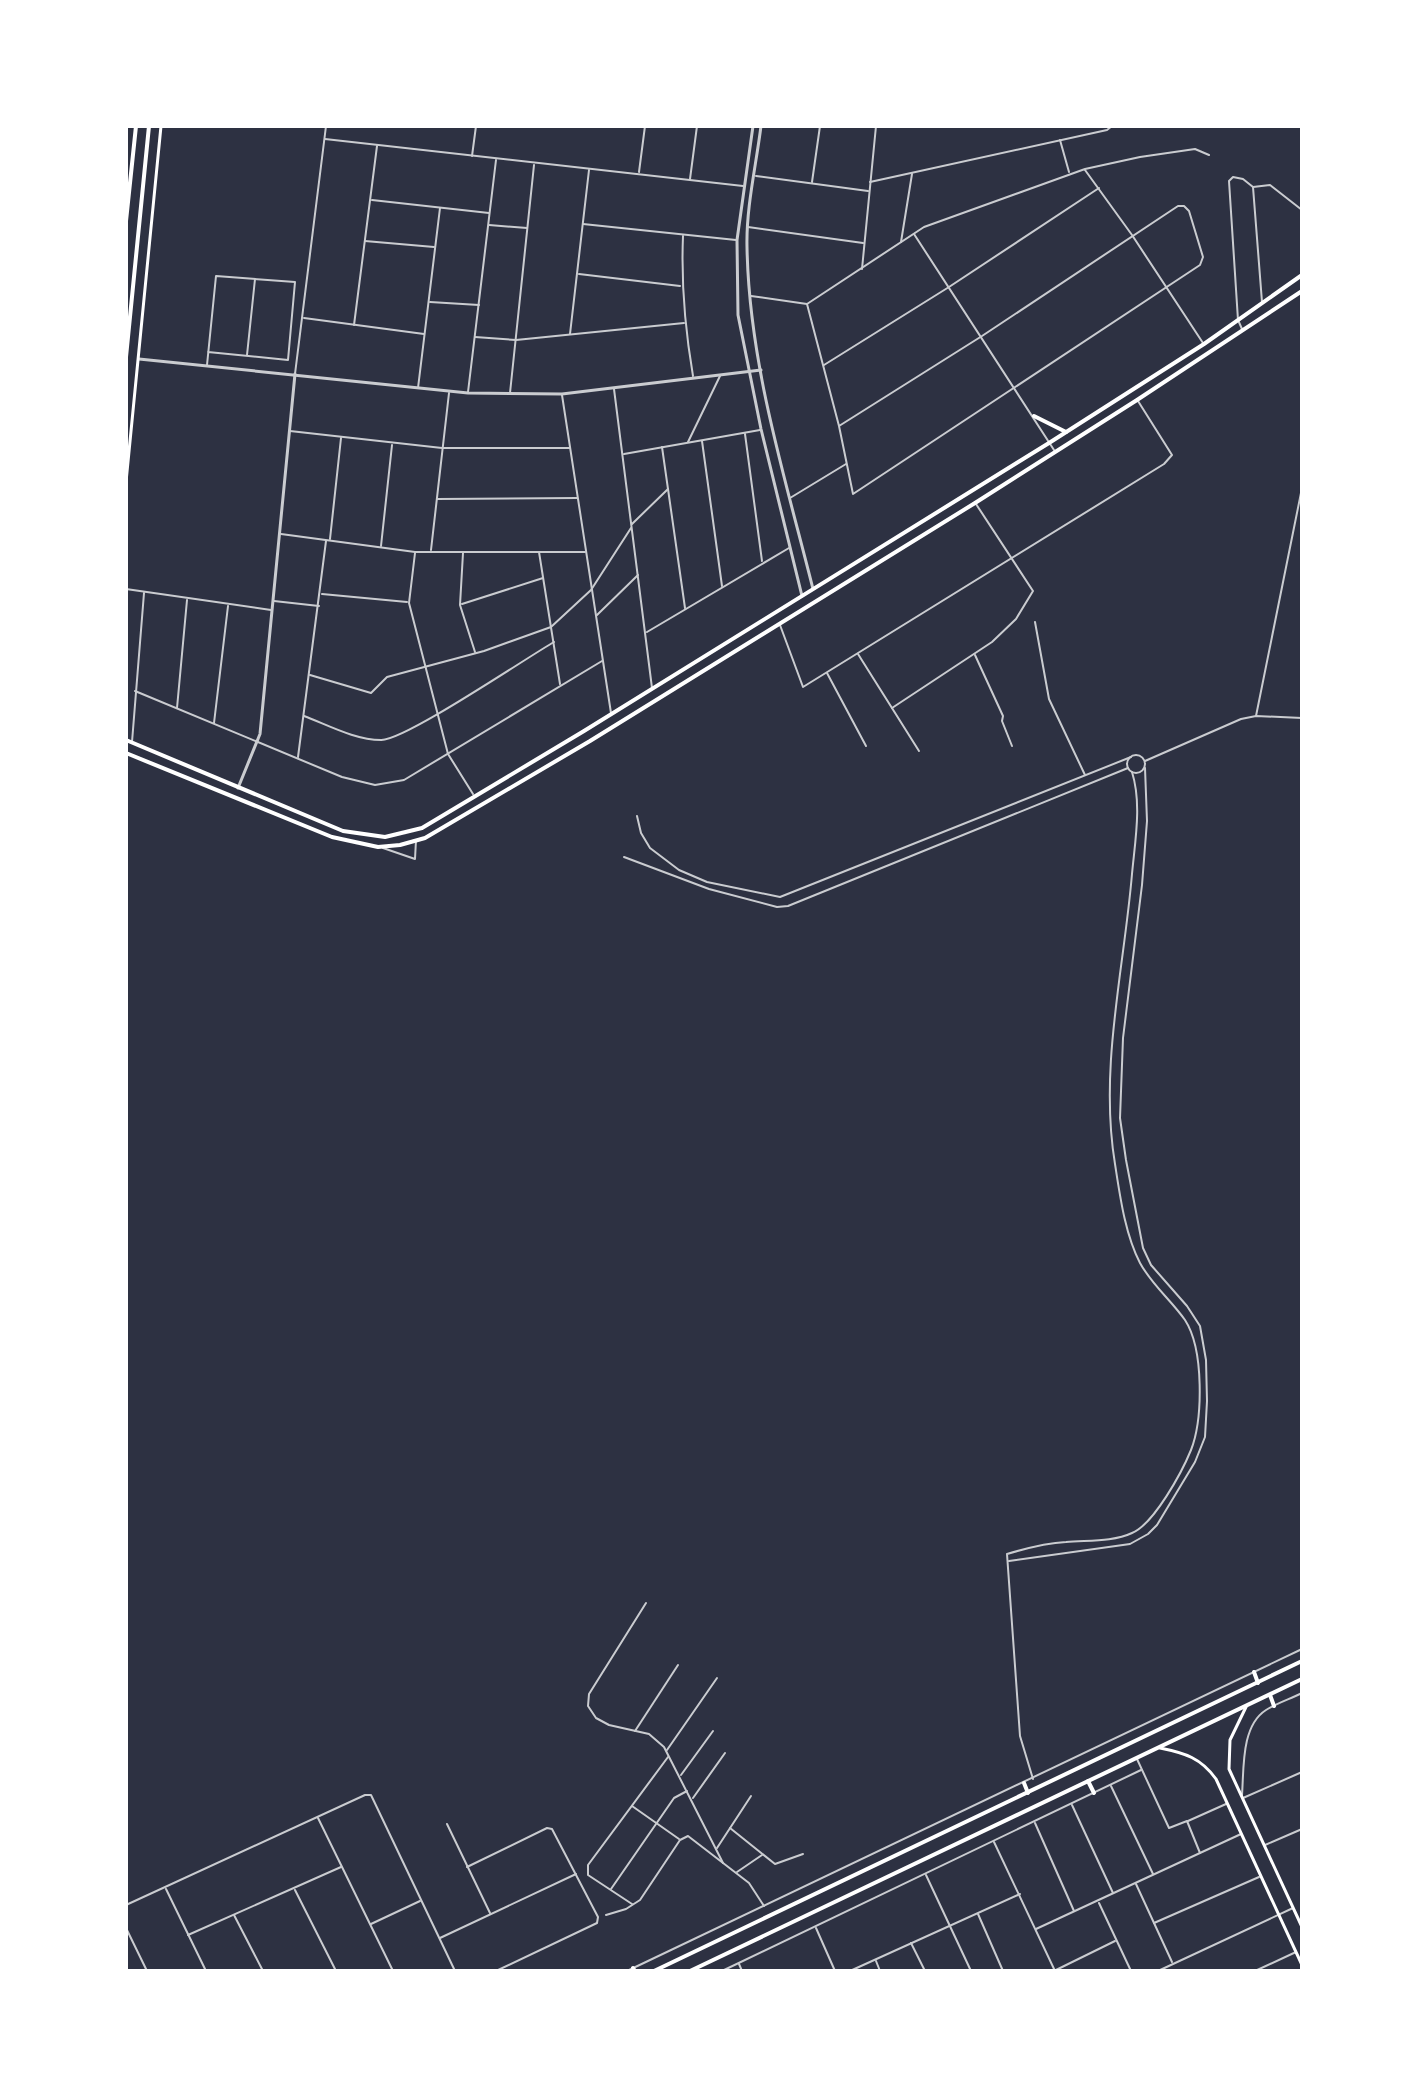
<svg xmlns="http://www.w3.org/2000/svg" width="1428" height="2097" font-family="'Noto Sans',sans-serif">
	<rect width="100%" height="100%" fill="#2d3142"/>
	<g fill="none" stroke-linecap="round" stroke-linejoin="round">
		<g stroke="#caccd0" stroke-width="2">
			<path d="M 325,139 L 743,186"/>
			<path d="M 1060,140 L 1069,172"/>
			<path d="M 472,156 L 476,126"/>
			<path d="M 1085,170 L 1132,235 L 1203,343"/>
			<path d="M 639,172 L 645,126"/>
			<path d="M 756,176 L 868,191"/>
			<path d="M 690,179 L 697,126"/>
			<path d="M 812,182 L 820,126"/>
			<path d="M 870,182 L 1107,130 L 1112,126"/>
			<path d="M 372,200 L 489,213"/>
			<path d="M 583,224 L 736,240"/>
			<path d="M 489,225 L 527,228"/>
			<path d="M 748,227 L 863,243"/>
			<path d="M 914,234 L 1054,450"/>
			<path d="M 683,236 C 681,284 685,329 693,376"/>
			<path d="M 365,241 L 434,247"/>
			<path d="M 901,242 L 912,174"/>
			<path d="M 862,269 L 876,126"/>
			<path d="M 579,274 L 680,286"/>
			<path d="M 751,296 L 807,304 L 924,227 L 1085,169 L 1140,157 L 1195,149 L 1209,155"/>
			<path d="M 430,302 L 479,305"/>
			<path d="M 1262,302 L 1253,187 L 1270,185 L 1302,210"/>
			<path d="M 807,304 L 839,426 L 853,494 L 1200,265 L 1203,257 L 1189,211 L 1184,206 L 1178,206 L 982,336 L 839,426"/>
			<path d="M 304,318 L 424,334"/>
			<path d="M 354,325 L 377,146"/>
			<path d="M 1242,329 L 1238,320 L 1229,181 L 1233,177 L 1243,179 L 1253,187"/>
			<path d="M 570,334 L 589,170"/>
			<path d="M 475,337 L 516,340 L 684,323"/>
			<path d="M 247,355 L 255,279"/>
			<path d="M 207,365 L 216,276 L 295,282 L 288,360 L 208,352"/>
			<path d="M 824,365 L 949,287 L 1099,188"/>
			<path d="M 295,374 L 326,126"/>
			<path d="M 418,388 L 440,208"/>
			<path d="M 614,389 L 652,688"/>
			<path d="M 468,392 L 496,160"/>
			<path d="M 510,393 L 534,165"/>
			<path d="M 562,395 L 611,713"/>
			<path d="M 290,431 L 442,448 L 570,448"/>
			<path d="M 745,434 L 762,561"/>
			<path d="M 702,441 L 722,586"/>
			<path d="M 688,442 L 720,376"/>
			<path d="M 662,447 L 685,608"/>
			<path d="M 624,454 L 760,430"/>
			<path d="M 790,498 L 846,464"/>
			<path d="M 437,499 L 577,498"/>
			<path d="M 632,524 L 668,489"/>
			<path d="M 281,534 L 415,552 L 585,552"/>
			<path d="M 330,539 L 341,438"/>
			<path d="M 381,546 L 392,445"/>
			<path d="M 431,550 L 449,393"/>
			<path d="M 539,552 L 560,684"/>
			<path d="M 415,553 L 409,603 L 448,754 L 473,794"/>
			<path d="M 463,553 L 460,605 L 475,652"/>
			<path d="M 126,589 L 271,610"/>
			<path d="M 322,594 L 407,602"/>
			<path d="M 274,601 L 319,606"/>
			<path d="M 462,604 L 543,578"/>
			<path d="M 597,615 L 638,575"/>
			<path d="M 1035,622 L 1049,699 L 1085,775"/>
			<path d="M 780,625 L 803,687 L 1164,464 L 1172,455 L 1138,401"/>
			<path d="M 647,632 L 789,548"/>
			<path d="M 858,654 L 919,751"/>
			<path d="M 975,655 L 1003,716 L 1002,721 L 1012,746"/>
			<path d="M 827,673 L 866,746"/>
			<path d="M 310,675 L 371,693 L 387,677 L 484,651 L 551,627 L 591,590 L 631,528"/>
			<path d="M 135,691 L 342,777 L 375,785 L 404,780 L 602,661"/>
			<path d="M 177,708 L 187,600"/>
			<path d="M 892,708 L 992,642 L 1016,619 L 1033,591 L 976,504"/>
			<path d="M 304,716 C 328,725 355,740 381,740 C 404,741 526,658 554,642"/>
			<path d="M 1256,716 L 1302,488"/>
			<path d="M 214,723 L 228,606"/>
			<path d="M 132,742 L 144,593"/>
			<circle cx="1136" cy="764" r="9"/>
			<path d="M 298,757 L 326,541"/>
			<path d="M 1145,761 L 1241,719 L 1256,716 L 1302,718"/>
			<path d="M 637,816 L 641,833 L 650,848 L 679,870 L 707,882 L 780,897 L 1131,757"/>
			<path d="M 383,848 L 415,859 L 416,840"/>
			<path d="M 624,857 L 709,889 L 777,907 L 788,906 L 1128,768"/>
			<path d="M 1009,1561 L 1130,1544 L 1148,1534 L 1157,1525 L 1195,1462 L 1205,1437 L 1207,1401 L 1206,1360 L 1200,1326 L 1187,1306 L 1151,1265 L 1143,1248 L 1126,1160 L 1120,1118 L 1123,1038 L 1142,885 L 1147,821 L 1145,768"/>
			<path d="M 646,1603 L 589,1694 L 588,1706 L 596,1718 L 609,1725 L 649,1734 L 664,1747 L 723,1863"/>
			<path d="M 635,1731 L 678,1665"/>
			<path d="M 667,1750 L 717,1678"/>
			<path d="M 1137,1759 L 1169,1828 L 1187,1821 L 1200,1853"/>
			<path d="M 681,1775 L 713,1731"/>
			<path d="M 1033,1779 L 1020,1736 L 1007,1554 C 1027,1548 1046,1543 1066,1542 C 1087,1540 1113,1542 1132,1533 C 1154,1524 1182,1472 1191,1450 C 1203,1419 1204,1349 1185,1320 C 1171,1300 1152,1285 1140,1263 C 1125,1234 1120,1196 1115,1164 C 1099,1068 1124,969 1132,874 C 1135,841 1142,804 1132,772"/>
			<path d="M 1111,1786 L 1153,1874"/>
			<path d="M 1242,1795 C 1244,1768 1241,1726 1266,1710 C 1277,1703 1290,1699 1302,1693"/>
			<path d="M 693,1798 L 725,1753"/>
			<path d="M 1243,1798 L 1302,1772"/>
			<path d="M 1072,1805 L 1113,1893"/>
			<path d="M 632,1806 L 679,1839"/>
			<path d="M 318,1818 L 393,1971"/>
			<path d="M 1188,1821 L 1226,1804"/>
			<path d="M 1035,1823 L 1074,1911"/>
			<path d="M 447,1824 L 490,1913"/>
			<path d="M 730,1828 L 775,1864 L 803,1854"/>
			<path d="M 994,1842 L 1055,1971"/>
			<path d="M 1265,1845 L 1302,1829"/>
			<path d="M 717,1848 L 751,1796"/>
			<path d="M 467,1867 L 547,1828 L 552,1829 L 598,1917 L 597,1923 L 496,1971"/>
			<path d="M 737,1872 L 762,1855"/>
			<path d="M 926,1875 L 971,1971"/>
			<path d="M 1136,1884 L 1172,1962"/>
			<path d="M 166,1889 L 206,1971"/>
			<path d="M 611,1889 L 674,1798 L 687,1791"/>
			<path d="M 295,1890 L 336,1971"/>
			<path d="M 1099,1903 L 1131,1971"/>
			<path d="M 632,1904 L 588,1875 L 588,1865 L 668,1757"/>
			<path d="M 126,1905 L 365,1795 L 371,1795 L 455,1971"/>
			<path d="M 978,1914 L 1003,1971"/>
			<path d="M 234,1915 L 263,1971"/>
			<path d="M 606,1915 L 626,1909 L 640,1900 L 680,1840 L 688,1836 L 749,1883 L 764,1906"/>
			<path d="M 1154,1923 L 1259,1877"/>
			<path d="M 371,1924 L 420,1901"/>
			<path d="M 126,1928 L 147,1971"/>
			<path d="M 816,1928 L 835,1971"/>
			<path d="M 1036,1929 L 1241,1834"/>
			<path d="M 188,1935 L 341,1867"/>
			<path d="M 440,1938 L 576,1874"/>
			<path d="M 911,1943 L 925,1971"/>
			<path d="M 876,1961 L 880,1971"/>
			<path d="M 739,1964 L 742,1971"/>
			<path d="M 1056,1970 L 1115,1941"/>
			<path d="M 627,1971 L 1302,1649"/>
			<path d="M 722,1971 L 1141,1770"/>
			<path d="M 850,1971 L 1020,1894"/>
			<path d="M 1158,1971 L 1293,1908"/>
			<path d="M 1255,1971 L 1296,1952"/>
		</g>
		<g stroke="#caccd0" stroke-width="3">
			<path d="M 753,126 L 737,240 L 738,315 L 761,429 L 802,596"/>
			<path d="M 761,126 C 756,166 746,208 747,247 C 749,364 785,477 813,589"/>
			<path d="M 139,359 L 468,393 L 562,394 L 761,370"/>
			<path d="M 238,788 L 260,734 L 295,374"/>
		</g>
		<g stroke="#fff" stroke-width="3">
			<path d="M 126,482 L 161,126"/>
			<path d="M 1246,1707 L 1230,1740 L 1229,1769 L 1302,1927"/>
			<path d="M 1160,1748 C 1185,1753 1201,1758 1216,1779 L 1302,1965"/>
		</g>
		<g stroke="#fff" stroke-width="4">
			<path d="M 1034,416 L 1066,432"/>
			<path d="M 126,740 L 343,831 L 385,837 L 422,828 L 584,731 L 1049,443 L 1204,344 L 1302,275"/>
			<path d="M 126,753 L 332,837 L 378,847 L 400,845 L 425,838 L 590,741 L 975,503 L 1137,400 L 1302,291"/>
		</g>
		<g stroke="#fff" stroke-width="4">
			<path d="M 126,221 L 136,126"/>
			<path d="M 126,357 L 149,126"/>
			<path d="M 1254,1672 L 1258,1683"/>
			<path d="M 1270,1695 L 1274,1706"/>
			<path d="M 1088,1781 L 1094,1793"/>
			<path d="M 1024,1783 L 1028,1793"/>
			<path d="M 633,1968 L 635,1971"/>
			<path d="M 654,1971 L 1302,1661"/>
			<path d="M 690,1971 L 1302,1679"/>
		</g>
	</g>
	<rect width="1428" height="2097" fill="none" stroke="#ffffff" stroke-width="256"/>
</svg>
